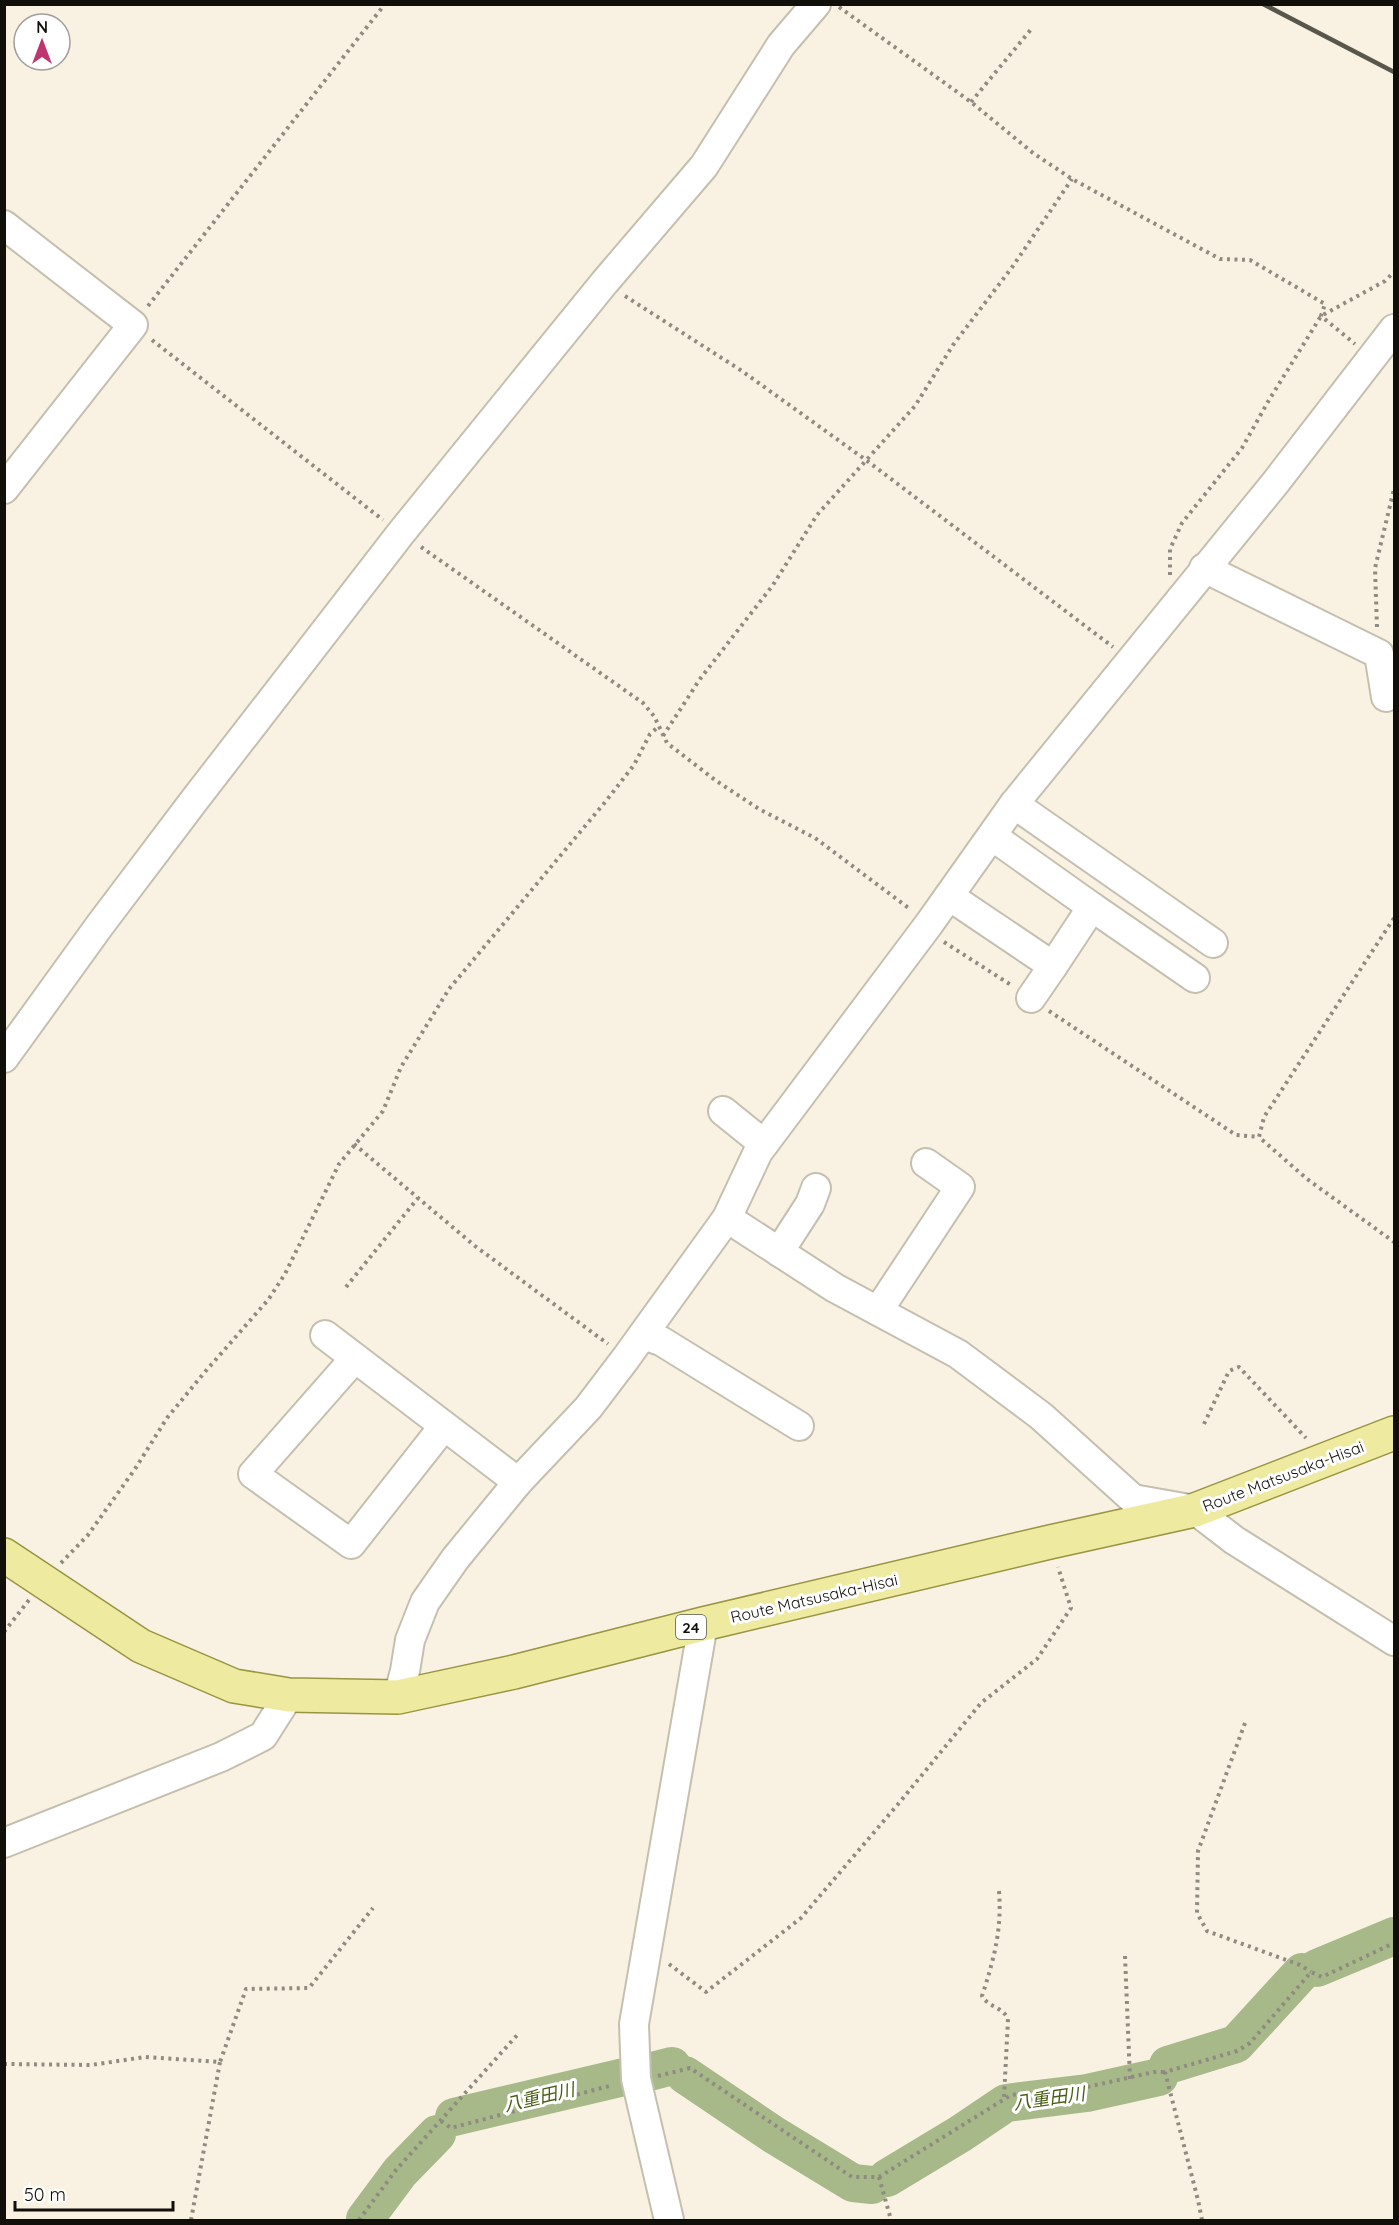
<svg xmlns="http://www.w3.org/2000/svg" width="1399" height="2225" font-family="Quicksand,'Noto Sans JP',sans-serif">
	<rect width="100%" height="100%" fill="#f9f2e2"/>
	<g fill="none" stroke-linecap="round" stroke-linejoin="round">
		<g stroke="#a7b988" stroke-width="38">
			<path d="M 1317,1968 L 1394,1936"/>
			<path d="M 1168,2065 L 1236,2044 L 1302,1972"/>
			<path d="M 649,2072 L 672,2066"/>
			<path d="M 685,2075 L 774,2135 L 853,2183 L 872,2185"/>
			<path d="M 454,2117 L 624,2077"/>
			<path d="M 887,2178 L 960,2134 L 1006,2103 L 1087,2093 L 1159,2077"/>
			<path d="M 365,2219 L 400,2172 L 437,2134"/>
		</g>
		<g stroke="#c5bfaf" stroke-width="32">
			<g id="minor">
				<path d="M 4,225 L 133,325 L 4,489"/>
				<path d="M 1204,568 L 1379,654 L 1386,697"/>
				<path d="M 1014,804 L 1213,943"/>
				<path d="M 992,836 L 1092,907 L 1053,966"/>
				<path d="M 949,896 L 1053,966 L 1031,998"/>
				<path d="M 1092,907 L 1195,978"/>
				<path d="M 4,1058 L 100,925 L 196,798 L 401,533 L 604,283 L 704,166 L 781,45 L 816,4"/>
				<path d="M 723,1111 L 764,1144"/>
				<path d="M 727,1218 L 835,1288 L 958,1354 L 1041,1416 L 1133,1499 L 1195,1510 L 1234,1540 L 1394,1641"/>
				<path d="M 779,1252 L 810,1204 L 816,1188"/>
				<path d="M 878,1311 L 960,1187 L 926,1163"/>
				<path d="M 325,1335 L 518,1482"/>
				<path d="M 643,1335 L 661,1341 L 799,1426"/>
				<path d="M 355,1358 L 253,1474 L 351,1544 L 444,1426"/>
				<path d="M 398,1697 L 405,1671 L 410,1640 L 425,1602 L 455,1559 L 518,1482 L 588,1408 L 626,1358 L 727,1218 L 758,1152 L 929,924 L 1014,804 L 1276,482 L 1394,329"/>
				<path d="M 4,1843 L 221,1757 L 263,1736 L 289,1695"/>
				<path d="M 669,2220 L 636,2079 L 634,2024 L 703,1624"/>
			</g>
		</g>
		<g stroke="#999442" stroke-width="36">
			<path id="major" d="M 4,1555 L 141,1646 L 234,1686 L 289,1695 L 398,1697 L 514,1672 L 703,1624 L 1050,1542 L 1195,1510 L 1394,1433"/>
		</g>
		<g stroke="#908b80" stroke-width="4" stroke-dasharray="3 4.5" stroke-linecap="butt">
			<path d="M 839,7 L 971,102 L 1033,153 L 1072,179 L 1220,259 L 1250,260 L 1325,304 L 1321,316 L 1355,344"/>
			<path d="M 971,102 L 1033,27"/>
			<path d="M 625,296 L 742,371 L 866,460 L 1113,647"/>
			<path d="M 148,306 L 385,4"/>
			<path d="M 152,340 L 383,520"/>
			<path d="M 421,547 L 643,703 L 654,716 L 667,743 L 715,780 L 759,809 L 815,838 L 910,909"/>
			<path d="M 1170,575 L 1170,549 L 1182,523 L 1242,448 L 1269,400 L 1321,316 L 1385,281 L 1394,272"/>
			<path d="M 1377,627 L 1375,568 L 1394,489"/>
			<path d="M 663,736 L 700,679 L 773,585 L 817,515 L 915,406 L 953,345 L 1013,266 L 1072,179"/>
			<path d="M 1394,918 L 1264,1117 L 1259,1137 L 1307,1179 L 1394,1242"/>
			<path d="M 944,942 L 1011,985"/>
			<path d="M 1049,1011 L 1236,1135 L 1259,1137"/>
			<path d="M 354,1144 L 475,1246 L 608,1344"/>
			<path d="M 346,1287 L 418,1198"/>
			<path d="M 1204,1424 L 1229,1371 L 1239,1367 L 1306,1438"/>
			<path d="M 61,1563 L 88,1535 L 135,1469 L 167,1418 L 204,1373 L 268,1300 L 285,1274 L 339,1164 L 383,1111 L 401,1067 L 449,989 L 606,801 L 634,765 L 650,734 L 659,726"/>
			<path d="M 4,1632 L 29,1600"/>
			<path d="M 1245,1723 L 1198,1851 L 1197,1913 L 1207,1931 L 1300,1965 L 1311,1972"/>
			<path d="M 999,1891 C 1002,1930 994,1959 982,1996 C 988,2007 1003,2007 1008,2019 L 1004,2098"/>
			<path d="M 1125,1956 L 1130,2079"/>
			<path d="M 669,1964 L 706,1992 L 801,1918 L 899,1803 L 981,1703 L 1037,1659 L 1071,1608 L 1058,1567"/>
			<path d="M 4,2064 L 91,2065 L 145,2057 L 220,2062 L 246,1989 L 309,1988 L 373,1908"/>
			<path d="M 658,2076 L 690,2068 L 852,2177 L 879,2177 L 1011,2095 L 1087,2087 L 1154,2072 L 1165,2072"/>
			<path d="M 441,2121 L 451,2128 L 613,2085"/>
			<path d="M 879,2177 L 891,2220"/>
			<path d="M 191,2220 L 220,2062"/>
			<path d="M 359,2220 L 396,2170 L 519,2033"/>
			<path d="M 1202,2220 L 1198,2200 L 1165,2072 L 1237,2051 L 1250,2043 L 1311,1972 L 1322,1977 L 1394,1943"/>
		</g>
		<use href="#minor" stroke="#fff" stroke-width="28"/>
		<use href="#major" stroke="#eeeaa0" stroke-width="33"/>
		<path stroke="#59564c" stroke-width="4.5" d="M 1263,4 L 1394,72"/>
	</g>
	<g text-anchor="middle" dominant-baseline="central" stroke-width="6" stroke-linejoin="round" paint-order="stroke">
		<rect fill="#fff" stroke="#585753" stroke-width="1.5" x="676" y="1615" width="30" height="24" rx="4.5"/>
		<g font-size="15" font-weight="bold" fill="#110f09">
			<text x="691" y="1627">24</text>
		</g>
		<g font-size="16" fill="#110f09" stroke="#fff">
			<text transform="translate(1283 1476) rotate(-21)">Route Matsusaka-Hisai</text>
			<text transform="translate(814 1598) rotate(-13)">Route Matsusaka-Hisai</text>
		</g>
		<g font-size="18" font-style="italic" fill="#485d13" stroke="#fff">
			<text transform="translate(539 2097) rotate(-13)">八重田川</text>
			<text transform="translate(1049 2098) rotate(-8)">八重田川</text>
		</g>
	</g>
	<rect width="1399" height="2225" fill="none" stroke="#110f09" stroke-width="12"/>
	<g transform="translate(42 42)"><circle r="28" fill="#ffffff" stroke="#a09f9d" stroke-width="1.5"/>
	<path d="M0-4.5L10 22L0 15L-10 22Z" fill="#be3571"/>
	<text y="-9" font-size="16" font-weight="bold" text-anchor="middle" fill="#110f09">N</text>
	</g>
	<path d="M15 2201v9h158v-9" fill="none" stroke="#110f09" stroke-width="3"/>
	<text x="24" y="2201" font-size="18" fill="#110f09" stroke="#ffffff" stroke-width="4.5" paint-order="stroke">50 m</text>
</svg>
